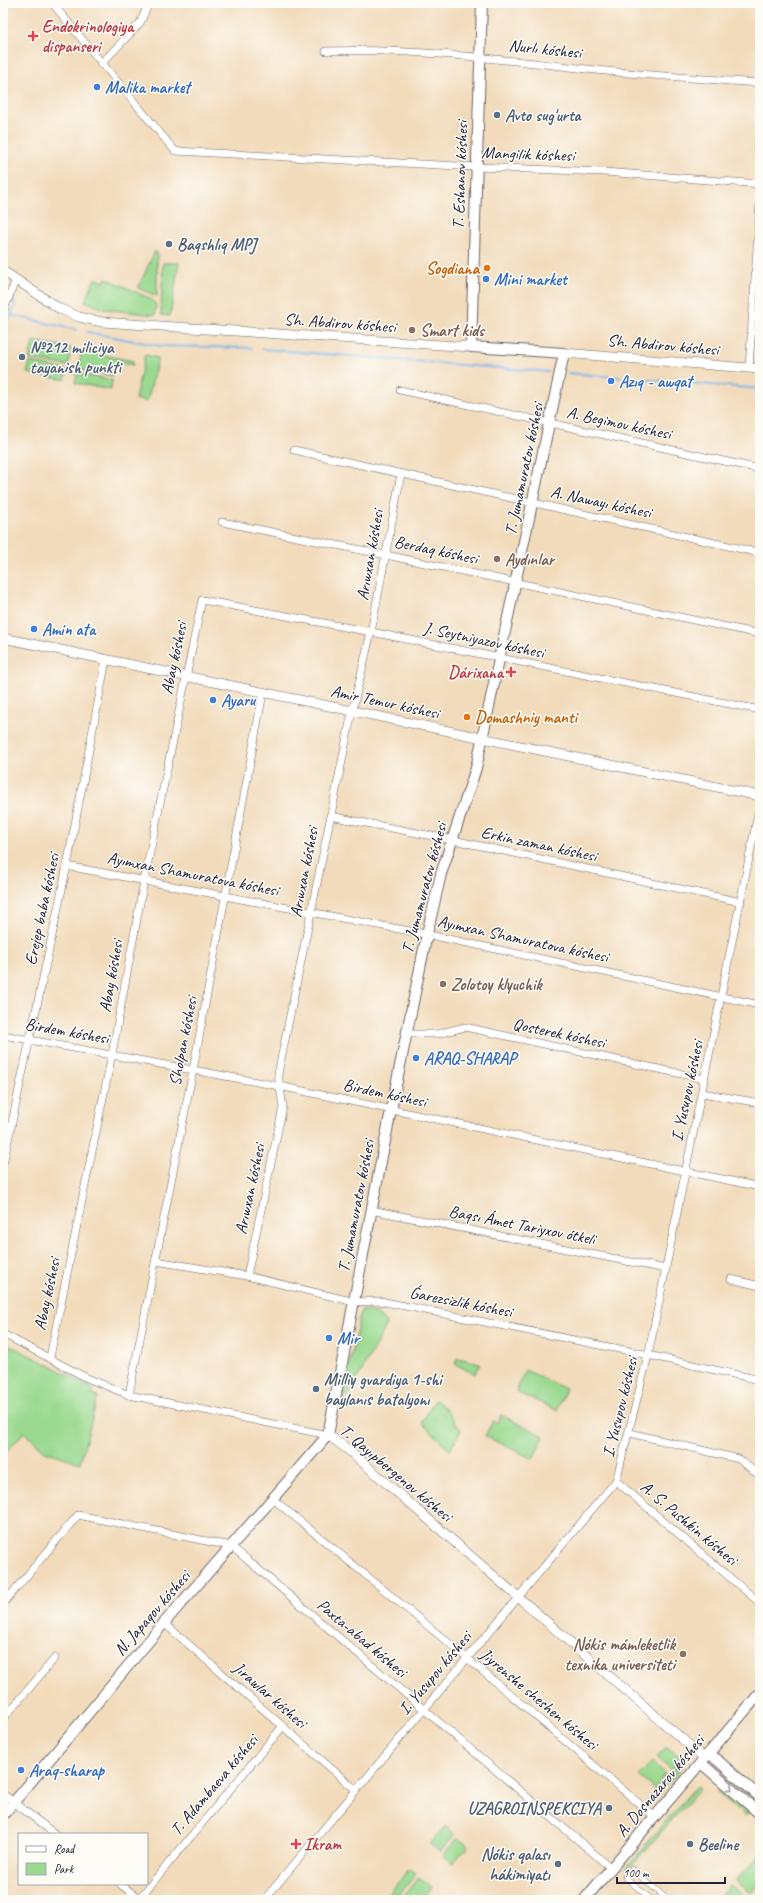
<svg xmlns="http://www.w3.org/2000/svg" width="763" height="1903" font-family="Caveat,sans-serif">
	<rect width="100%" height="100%" fill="#fdfcf7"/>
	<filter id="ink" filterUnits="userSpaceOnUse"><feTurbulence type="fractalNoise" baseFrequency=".025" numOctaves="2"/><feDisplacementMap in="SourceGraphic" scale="8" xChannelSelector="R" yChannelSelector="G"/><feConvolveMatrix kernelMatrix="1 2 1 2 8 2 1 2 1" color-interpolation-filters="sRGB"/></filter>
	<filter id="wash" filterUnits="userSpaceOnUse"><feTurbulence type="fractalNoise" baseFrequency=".012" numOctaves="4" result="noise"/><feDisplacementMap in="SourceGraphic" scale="16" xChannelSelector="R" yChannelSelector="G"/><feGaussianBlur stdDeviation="0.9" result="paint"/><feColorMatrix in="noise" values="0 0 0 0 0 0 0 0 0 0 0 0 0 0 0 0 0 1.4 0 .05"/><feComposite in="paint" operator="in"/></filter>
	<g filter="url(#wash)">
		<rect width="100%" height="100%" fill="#f2dbbb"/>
		<g fill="#9ad98f" stroke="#5e7e65">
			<path d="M 155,251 L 157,254 L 157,296 L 138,288 Z"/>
			<path d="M 163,263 L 179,263 L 170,316 L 161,315 Z"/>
			<path d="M 95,278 L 104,282 L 106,278 L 151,299 L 156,305 L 155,315 L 104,309 L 85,301 Z"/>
			<path d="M 33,341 L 71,348 L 68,366 L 29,359 Z"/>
			<path d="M 82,351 L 133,361 L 133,365 L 116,363 L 113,376 L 78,369 Z"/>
			<path d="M 145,355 L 158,358 L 147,402 L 135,399 Z"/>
			<path d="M 30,362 L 67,370 L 65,380 L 27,373 Z"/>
			<path d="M 77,373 L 112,380 L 111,390 L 75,383 Z"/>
			<path d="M 361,1310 C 372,1311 378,1314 386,1322 L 384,1330 L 348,1396 L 342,1400 Z"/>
			<path d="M 3,1342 L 65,1373 L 94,1390 L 92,1395 L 98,1396 L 80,1463 L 45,1451 L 24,1432 L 3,1456 Z"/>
			<path d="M 457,1358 L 480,1363 L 475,1374 L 455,1364 Z"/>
			<path d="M 525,1370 L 566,1389 L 557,1410 L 516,1392 Z"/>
			<path d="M 435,1400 C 447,1407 452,1420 461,1430 L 450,1450 L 422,1423 Z"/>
			<path d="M 501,1415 L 544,1436 L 533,1459 L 485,1436 L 493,1421 L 497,1423 Z"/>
			<path d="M 666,1747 L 680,1758 L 671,1769 L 657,1757 Z"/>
			<path d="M 652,1762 L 666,1774 L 654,1789 L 638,1776 Z"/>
			<path d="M 681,1762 L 681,1767 L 679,1772 L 647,1806 L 645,1803 Z"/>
			<path d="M 697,1785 L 700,1788 L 627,1871 L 626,1868 Z"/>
			<path d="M 720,1788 L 749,1812 L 746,1816 L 717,1792 Z"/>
			<path d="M 445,1826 L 455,1835 L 440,1852 L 430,1844 Z"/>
			<path d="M 458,1838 L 468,1846 L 453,1863 L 443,1855 Z"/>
			<path d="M 760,1854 L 760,1885 L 750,1893 L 736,1881 Z"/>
			<path d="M 409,1869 L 416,1874 L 395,1900 L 384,1900 Z"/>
			<path d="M 419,1877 L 431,1887 L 421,1900 L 400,1900 Z"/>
			<path d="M 730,1885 L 747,1899 L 746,1900 L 718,1900 Z"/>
		</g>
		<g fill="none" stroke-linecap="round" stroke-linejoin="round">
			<g stroke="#76b4e9" stroke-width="2">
				<path d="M 3,292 L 4,293"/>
				<path d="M 13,299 L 15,305 L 11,315 L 77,330"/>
				<path d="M 3,327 L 11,315"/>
				<path d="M 87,332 L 161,346 L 252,348"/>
				<path d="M 262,349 L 549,372"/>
				<path d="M 568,373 L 760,389"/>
			</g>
		</g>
	</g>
	<g filter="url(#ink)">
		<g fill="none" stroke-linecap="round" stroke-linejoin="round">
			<g stroke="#6b6368" stroke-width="6">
				<g id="pedestrian">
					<path d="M 632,1869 L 668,1900"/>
					<path d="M 625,1877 L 652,1900"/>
				</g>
			</g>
			<g stroke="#6b6368" stroke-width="8">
				<g id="minor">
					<path d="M 52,3 L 175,151 L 477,167 L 604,172 L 760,184"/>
					<path d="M 326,51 C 420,48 514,61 606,71 C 657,76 709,79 760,83"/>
					<path d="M 101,64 L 140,23 L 149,3"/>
					<path d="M 3,312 L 16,279"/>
					<path d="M 749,368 L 760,203"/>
					<path d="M 400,390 L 760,469"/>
					<path d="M 294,450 L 760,553"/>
					<path d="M 222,522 L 386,555 L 760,634"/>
					<path d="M 3,647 L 5,638"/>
					<path d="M 330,816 L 453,840 L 741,902"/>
					<path d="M 67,866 L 420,933 L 760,1005"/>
					<path d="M 407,1034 L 437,1034 L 465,1027 L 705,1079"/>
					<path d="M 3,1035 L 279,1086 L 760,1187"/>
					<path d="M 702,1093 L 760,1103"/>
					<path d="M 3,1164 L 67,866 L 106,660"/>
					<path d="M 371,1210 L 666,1269"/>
					<path d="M 156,1261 L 247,1276 L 355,1302 L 380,1301 L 639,1353 L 760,1380"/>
					<path d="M 247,1276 L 283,1107 L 278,1074 L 352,712 L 371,632 L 401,474"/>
					<path d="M 731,1279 L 760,1286"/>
					<path d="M 3,1334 L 87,1378 L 129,1395 L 328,1435"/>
					<path d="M 50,1357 L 112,1054 L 144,881 L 202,600 L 371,632 L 760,710"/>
					<path d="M 129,1395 L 193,1070 L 263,693"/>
					<path d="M 630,1433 L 739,1459 L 760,1476"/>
					<path d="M 616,1481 L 760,1603"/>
					<path d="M 273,1499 L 467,1658 L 655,1817"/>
					<path d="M 3,1604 L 78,1515 L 231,1546 L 611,1868"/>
					<path d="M 164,1623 L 356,1790"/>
					<path d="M 3,1719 L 55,1658"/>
					<path d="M 3,1794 L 55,1834"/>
					<path d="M 120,1884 L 141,1900"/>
					<path d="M 138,1900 L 283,1726"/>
					<path d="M 264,1900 L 616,1481 L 648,1356 L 760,804"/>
				</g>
			</g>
			<g stroke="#6b6368" stroke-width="10">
				<g id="tertiary">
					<path d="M 3,271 L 60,309 L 79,317 L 102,322 L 471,347"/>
					<path d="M 564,353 L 760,369"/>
					<path d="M 3,638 L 760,796"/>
					<path d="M 328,1435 L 346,1448 L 704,1758"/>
				</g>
			</g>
			<g stroke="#6b6368" stroke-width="12">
				<g id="secondary">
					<path d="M 709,1753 L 760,1797"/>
					<path d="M 701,1763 L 760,1814"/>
					<path d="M 3,1815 L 164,1623 L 328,1435 L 391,1110 L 427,934 L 441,874 L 476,768 L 564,353 L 471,347 L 482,3"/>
					<path d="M 584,1900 L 760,1693"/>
				</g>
			</g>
			<use href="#pedestrian" stroke="#fff" stroke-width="5"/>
			<use href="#minor" stroke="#fff" stroke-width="7"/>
			<use href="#tertiary" stroke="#fff" stroke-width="9"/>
			<use href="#secondary" stroke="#fff" stroke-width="10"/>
		</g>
		<defs><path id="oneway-chevron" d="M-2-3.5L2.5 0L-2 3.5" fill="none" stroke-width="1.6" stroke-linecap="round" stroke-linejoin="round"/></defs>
		<use stroke="#9c9ca7" href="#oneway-chevron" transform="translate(730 1788) rotate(41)"/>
	</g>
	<g fill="#e0444e" stroke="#fdfcf7" stroke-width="1.5">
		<path d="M31 30h4v4h4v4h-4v4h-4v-4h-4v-4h4z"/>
		<path d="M509 666h4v4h4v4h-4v4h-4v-4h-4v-4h4z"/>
		<path d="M294 1838h4v4h4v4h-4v4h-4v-4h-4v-4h4z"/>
	</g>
	<g fill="#3f7fe0" stroke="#fdfcf7" stroke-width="1.5">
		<circle cx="97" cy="87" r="4"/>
		<circle cx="486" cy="279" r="4"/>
		<circle cx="611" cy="381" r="4"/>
		<circle cx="34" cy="629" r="4"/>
		<circle cx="213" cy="700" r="4"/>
		<circle cx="416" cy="1058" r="4"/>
		<circle cx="329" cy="1338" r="4"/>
		<circle cx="21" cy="1770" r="4"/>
	</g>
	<g fill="#5c6f8a" stroke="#fdfcf7" stroke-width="1.5">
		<circle cx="497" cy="115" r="4"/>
		<circle cx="169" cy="244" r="4"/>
		<circle cx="22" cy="357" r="4"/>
		<circle cx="316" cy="1389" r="4"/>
		<circle cx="609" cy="1808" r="4"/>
		<circle cx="690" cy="1844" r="4"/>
		<circle cx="558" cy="1864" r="4"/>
	</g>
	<g fill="#e8710a" stroke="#fdfcf7" stroke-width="1.5">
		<circle cx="487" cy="268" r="4"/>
		<circle cx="467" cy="717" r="4"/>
	</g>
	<g fill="#8d6e63" stroke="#fdfcf7" stroke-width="1.5">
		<circle cx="412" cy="330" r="4"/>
		<circle cx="497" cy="559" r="4"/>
		<circle cx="443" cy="984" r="4"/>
		<circle cx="683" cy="1654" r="4"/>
	</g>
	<g text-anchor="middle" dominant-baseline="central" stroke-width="3" stroke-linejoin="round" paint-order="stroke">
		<g font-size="17" font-weight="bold" fill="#be3a42" stroke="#fdfcf7" text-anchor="start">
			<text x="42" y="26">Endokrinologiya<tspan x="42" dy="20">dispanseri</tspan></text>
			<text x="503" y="672" text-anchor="end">Dárixana</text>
			<text x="304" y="1844">Ikram</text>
		</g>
		<g font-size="17" fill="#22223b" stroke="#fdfcf7">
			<text transform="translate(545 49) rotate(6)">Nurlı kóshesi</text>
			<text transform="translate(528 154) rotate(2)">Mangilik kóshesi</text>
			<text transform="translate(460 175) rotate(-88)">T. Eshanov kóshesi</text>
			<text transform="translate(340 323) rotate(4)">Sh. Abdirov kóshesi</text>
			<text transform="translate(663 345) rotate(5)">Sh. Abdirov kóshesi</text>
			<text transform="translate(619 423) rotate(12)">A. Begimov kóshesi</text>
			<text transform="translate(524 469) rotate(-78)">T. Jumamuratov kóshesi</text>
			<text transform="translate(601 502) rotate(12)">A. Nawayı kóshesi</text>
			<text transform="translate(436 550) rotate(12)">Berdaq kóshesi</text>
			<text transform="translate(370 555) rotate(-80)">Arıwxan kóshesi</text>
			<text transform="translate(484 640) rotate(12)">J. Seytniyazov kóshesi</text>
			<text transform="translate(174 658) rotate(-78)">Abay kóshesi</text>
			<text transform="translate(385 702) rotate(12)">Amir Temur kóshesi</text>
			<text transform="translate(539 844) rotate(12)">Erkin zaman kóshesi</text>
			<text transform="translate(304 872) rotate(-79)">Arıwxan kóshesi</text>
			<text transform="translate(193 874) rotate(11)">Ayımxan Shamuratova kóshesi</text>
			<text transform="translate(424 888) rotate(-75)">T. Jumamuratov kóshesi</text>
			<text transform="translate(42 909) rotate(-78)">Erejep baba kóshesi</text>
			<text transform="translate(523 939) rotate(12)">Ayımxan Shamuratova kóshesi</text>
			<text transform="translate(111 976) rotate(-80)">Abay kóshesi</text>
			<text transform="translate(67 1031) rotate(10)">Birdem kóshesi</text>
			<text transform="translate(559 1033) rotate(12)">Qosterek kóshesi</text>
			<text transform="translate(183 1041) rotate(-79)">Sholpan kóshesi</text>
			<text transform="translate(687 1091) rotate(-78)">I. Yusupov kóshesi</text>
			<text transform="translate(385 1093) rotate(12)">Birdem kóshesi</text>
			<text transform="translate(250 1189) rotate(-78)">Arıwxan kóshesi</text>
			<text transform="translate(356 1206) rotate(-79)">T. Jumamuratov kóshesi</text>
			<text transform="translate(522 1225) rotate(11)">Baqsı Ámet Tariyxov ótkeli</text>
			<text transform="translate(47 1294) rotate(-78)">Abay kóshesi</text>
			<text transform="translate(461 1302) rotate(11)">Ǵarezsizlik kóshesi</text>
			<text transform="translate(620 1407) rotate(-76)">I. Yusupov kóshesi</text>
			<text transform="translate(396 1473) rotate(40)">T. Qayıpbergenov kóshesi</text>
			<text transform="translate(689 1523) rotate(40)">A. S. Pushkin kóshesi</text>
			<text transform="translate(152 1613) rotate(-49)">N. Japaqov kóshesi</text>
			<text transform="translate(362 1638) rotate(40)">Paxta-abad kóshesi</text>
			<text transform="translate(435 1673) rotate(-50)">I. Yusupov kóshesi</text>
			<text transform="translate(270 1695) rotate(41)">Jırawlar kóshesi</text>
			<text transform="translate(539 1699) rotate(40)">Jiyrenshe sheshen kóshesi</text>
			<text transform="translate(214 1785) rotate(-50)">T. Adambaeva kóshesi</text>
			<text transform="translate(660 1786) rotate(-50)">A. Dosnazarov kóshesi</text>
		</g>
		<g font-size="17" font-weight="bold" fill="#366cbe" stroke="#fdfcf7" text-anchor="start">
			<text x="105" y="87">Malika market</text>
			<text x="494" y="279">Mini market</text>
			<text x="619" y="381">Azıq - awqat</text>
			<text x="42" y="629">Amin ata</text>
			<text x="221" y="700">Ayaru</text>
			<text x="424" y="1058">ARAQ-SHARAP</text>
			<text x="337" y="1338">Mir</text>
			<text x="29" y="1770">Araq-sharap</text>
		</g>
		<g font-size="17" font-weight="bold" fill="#4e5e75" stroke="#fdfcf7" text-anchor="start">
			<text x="505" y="115">Avto sug'urta</text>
			<text x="177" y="244">Baqshlıq MPJ</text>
			<text x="30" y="347">№212 miliciya<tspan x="30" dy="20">tayanish punkti</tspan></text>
			<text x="324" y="1379">Milliy gvardiya 1-shi<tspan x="324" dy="20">baylanıs batalyonı</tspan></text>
			<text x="601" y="1808" text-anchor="end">UZAGROINSPEKCIYA</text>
			<text x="698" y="1844">Beeline</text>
			<text x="550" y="1854" text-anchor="end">Nókis qalası<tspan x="550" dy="20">hákimiyatı</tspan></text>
		</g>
		<g font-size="17" font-weight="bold" fill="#c56008" stroke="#fdfcf7" text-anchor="end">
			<text x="479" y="268">Sogdiana</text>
			<text x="475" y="717" text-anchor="start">Domashniy manti</text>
		</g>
		<g font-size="17" font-weight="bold" fill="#785e54" stroke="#fdfcf7" text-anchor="start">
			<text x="420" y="330">Smart kids</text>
			<text x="505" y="559">Aydınlar</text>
			<text x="451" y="984">Zolotoy klyuchik</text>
			<text x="675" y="1644" text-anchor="end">Nókis mámleketlik<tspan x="675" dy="20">texnika universiteti</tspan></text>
		</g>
	</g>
	<rect width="763" height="1903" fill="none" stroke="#fdfcf7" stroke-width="16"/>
	<rect x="18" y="1833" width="130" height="52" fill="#fdfcf7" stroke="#a5a5ac"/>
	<rect x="26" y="1846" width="20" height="6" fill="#ffffff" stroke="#a5a5ac"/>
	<text x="54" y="1853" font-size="12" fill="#22223b">Road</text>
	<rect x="26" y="1863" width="20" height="12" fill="#9ad98f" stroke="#a5a5ac"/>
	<text x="54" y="1873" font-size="12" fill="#22223b">Park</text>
	<path d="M617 1877v6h108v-6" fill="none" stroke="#22223b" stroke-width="2"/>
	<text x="623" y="1877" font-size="12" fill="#22223b" stroke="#fdfcf7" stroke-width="3" paint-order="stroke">100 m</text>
</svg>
